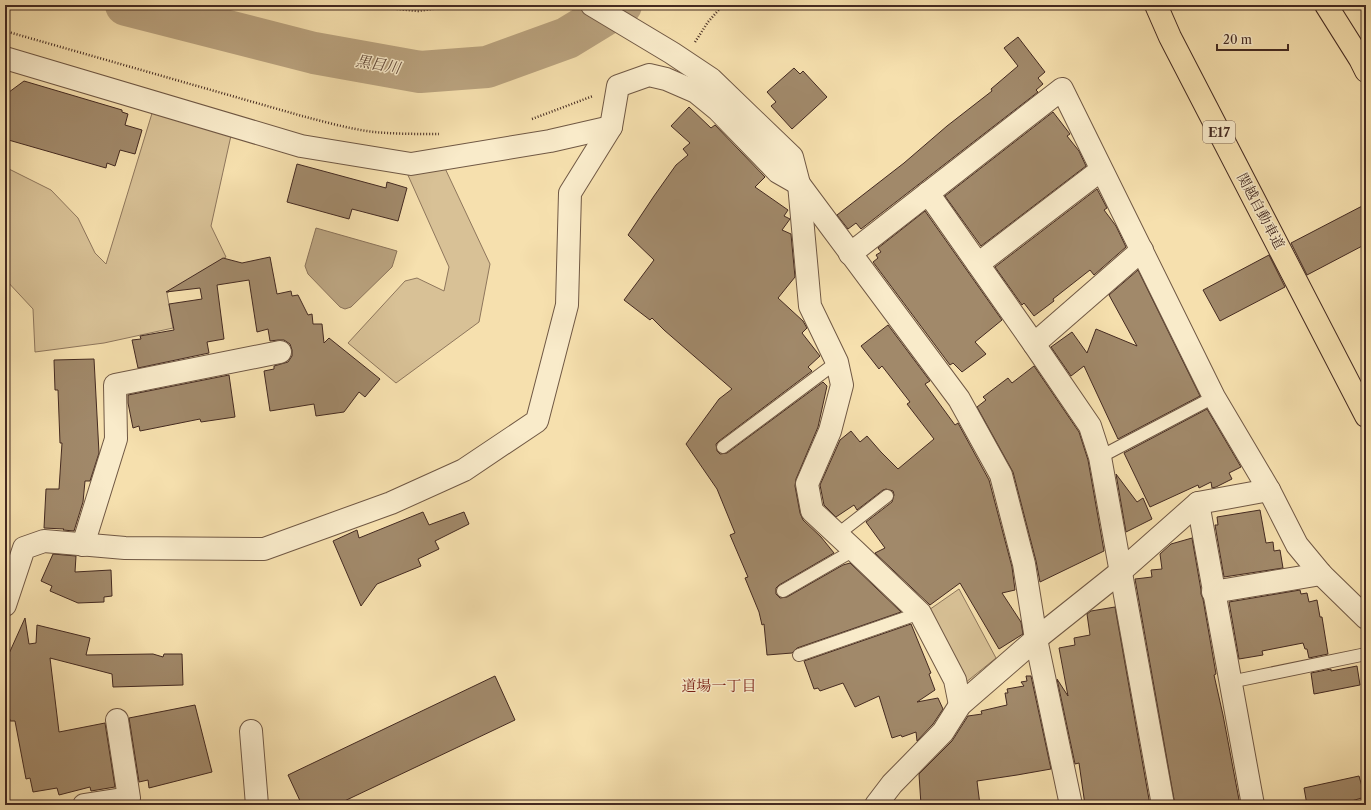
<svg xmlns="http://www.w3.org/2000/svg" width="1371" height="810" font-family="'Libre Caslon Text','Noto Serif JP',serif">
	<rect width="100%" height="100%" fill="#f6e0ae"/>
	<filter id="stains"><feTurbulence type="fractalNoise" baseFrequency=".005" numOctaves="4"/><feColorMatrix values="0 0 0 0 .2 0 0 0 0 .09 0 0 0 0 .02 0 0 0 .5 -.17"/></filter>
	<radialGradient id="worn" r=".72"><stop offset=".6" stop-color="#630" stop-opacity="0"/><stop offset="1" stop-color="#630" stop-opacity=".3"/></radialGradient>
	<g fill="#d8c196" stroke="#8e765c">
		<path d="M 153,110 L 232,131 L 211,226 L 226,257 L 167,293 L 173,328 L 104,343 L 35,352 L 33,309 L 5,279 L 5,167 L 51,190 L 78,218 L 95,253 L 106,264 Z"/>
		<path d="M 443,164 L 490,264 L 479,322 L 396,383 L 348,343 L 405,281 L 417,278 L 444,291 L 449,267 L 407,173 Z"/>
		<path d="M 959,589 L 996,658 L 965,683 L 926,612 Z"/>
	</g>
	<path fill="#b9a27e" stroke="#8a7259" d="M 316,228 L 397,251 L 392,267 L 351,307 L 345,309 L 340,307 L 308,274 L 305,266 Z"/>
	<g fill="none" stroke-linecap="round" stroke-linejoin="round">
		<path stroke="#b9a27e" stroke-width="42" d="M 126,5 L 314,53 L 420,72 L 487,67 L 567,38 L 621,5"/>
	</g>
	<g fill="#a1896a" stroke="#442a21">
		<path d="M 1018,37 L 1045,72 L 1038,78 L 1043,84 L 1036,90 L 1038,92 L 861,229 L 856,223 L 848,229 L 837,215 L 904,163 L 947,126 L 992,91 L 991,89 L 1018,66 L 1004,48 Z"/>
		<path d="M 794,68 L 800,74 L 803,71 L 827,97 L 792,129 L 771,106 L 776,102 L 767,92 Z"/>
		<path d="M 24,81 L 122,110 L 122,112 L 128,114 L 125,125 L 142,130 L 135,154 L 120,150 L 115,166 L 107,163 L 106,168 L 5,139 L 5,95 Z"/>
		<path d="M 689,107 L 711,128 L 715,125 L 765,177 L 755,187 L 788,210 L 784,216 L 790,219 L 782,230 L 791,234 L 795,277 L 778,298 L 803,321 L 807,328 L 802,333 L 820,356 L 808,367 L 812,371 L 719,441 L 716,444 L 717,451 L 720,454 L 727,453 L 823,382 L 827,386 L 818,427 L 796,479 L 795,486 L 800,513 L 803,520 L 821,537 L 834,553 L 779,585 L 776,588 L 776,594 L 780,598 L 787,597 L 843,565 L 850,563 L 901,612 L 797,648 L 792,653 L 767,655 L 764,624 L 762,625 L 759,612 L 745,578 L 748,577 L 730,535 L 735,533 L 717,489 L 686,444 L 719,399 L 732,389 L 664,330 L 652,318 L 650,320 L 624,300 L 654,260 L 628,235 L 654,196 L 676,165 L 688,155 L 683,149 L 690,143 L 671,126 Z"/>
		<path d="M 1053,112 L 1070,134 L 1067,136 L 1079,151 L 1086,166 L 981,246 L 945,196 Z"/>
		<path d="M 297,164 L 386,188 L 387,182 L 407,188 L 398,221 L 352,209 L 349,219 L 287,202 Z"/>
		<path d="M 1097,189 L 1107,208 L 1104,210 L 1116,226 L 1126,247 L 1094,275 L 1090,270 L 1053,299 L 1054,301 L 1034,316 L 1024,303 L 1022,305 L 995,267 Z"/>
		<path d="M 1366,204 L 1366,244 L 1307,275 L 1291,243 Z"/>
		<path d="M 925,211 L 1002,320 L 975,342 L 986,354 L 962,372 L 953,363 L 950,365 L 873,262 L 878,258 L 876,255 L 881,252 L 878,248 Z"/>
		<path d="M 1269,255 L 1285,287 L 1220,321 L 1203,290 Z"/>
		<path d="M 270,257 L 277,294 L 291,291 L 292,296 L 298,295 L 308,315 L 312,314 L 313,324 L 322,324 L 324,343 L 329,338 L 380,379 L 365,397 L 359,392 L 344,412 L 316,416 L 314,404 L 270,411 L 264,371 L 274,369 L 274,366 L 288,362 L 292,356 L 292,350 L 290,344 L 284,340 L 278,340 L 270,341 L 268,329 L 257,332 L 249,280 L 217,285 L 224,339 L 207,342 L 209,353 L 138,368 L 132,340 L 141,339 L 140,336 L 174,330 L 169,304 L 202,299 L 200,288 L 166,292 L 223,258 L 242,263 Z"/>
		<path d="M 1138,270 L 1200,396 L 1118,439 L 1084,366 L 1071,376 L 1051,347 L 1072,332 L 1087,353 L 1096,329 L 1137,346 L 1109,295 Z"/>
		<path d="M 888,325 L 930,381 L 925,384 L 955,425 L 958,423 L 989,480 L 1012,567 L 1015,590 L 1002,593 L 1021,622 L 1023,634 L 999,649 L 960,583 L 930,605 L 875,553 L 885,548 L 866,522 L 892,502 L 894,495 L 893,491 L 886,489 L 883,490 L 857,510 L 854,505 L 836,517 L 824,505 L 820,485 L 840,440 L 851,431 L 860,442 L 867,436 L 881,452 L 898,469 L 934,439 L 907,404 L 910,402 L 882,366 L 879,369 L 861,346 Z"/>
		<path d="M 94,359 L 99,453 L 90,481 L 85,481 L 83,502 L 74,531 L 63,530 L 64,529 L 44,528 L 46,489 L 59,489 L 62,443 L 60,443 L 58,390 L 55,390 L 54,360 Z"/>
		<path d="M 1034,366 L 1079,432 L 1088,460 L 1104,551 L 1040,582 L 1036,561 L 1013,472 L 977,407 L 986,400 L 983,397 L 1008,378 L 1012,383 Z"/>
		<path d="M 229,375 L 235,417 L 201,422 L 200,419 L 140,431 L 139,426 L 133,428 L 128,403 L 128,395 Z"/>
		<path d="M 1207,409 L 1241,467 L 1229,473 L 1232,479 L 1216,487 L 1212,488 L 1211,482 L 1199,488 L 1198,485 L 1150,507 L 1124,453 Z"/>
		<path d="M 1116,474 L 1137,502 L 1143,498 L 1152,519 L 1126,532 Z"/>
		<path d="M 1260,510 L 1266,543 L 1273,542 L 1274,551 L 1280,550 L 1283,568 L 1224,577 L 1215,525 L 1218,525 L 1217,517 Z"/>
		<path d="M 423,512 L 429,525 L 464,512 L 469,524 L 435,541 L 439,549 L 418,559 L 421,566 L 377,584 L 361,606 L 333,541 L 357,530 L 359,538 Z"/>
		<path d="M 1192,538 L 1201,590 L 1201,594 L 1203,599 L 1216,674 L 1214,675 L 1223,715 L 1240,805 L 1175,805 L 1135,579 L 1152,577 L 1151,570 L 1162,569 L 1160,554 L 1171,544 Z"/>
		<path d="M 53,554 L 76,556 L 75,572 L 111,570 L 112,596 L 104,597 L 104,602 L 78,603 L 50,591 L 52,586 L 41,581 Z"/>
		<path d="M 1300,590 L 1301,594 L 1307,593 L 1309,602 L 1317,600 L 1320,617 L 1322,617 L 1328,654 L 1309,658 L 1307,649 L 1305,649 L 1303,643 L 1262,651 L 1263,655 L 1239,659 L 1229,602 Z"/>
		<path d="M 1115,607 L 1150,805 L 1085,805 L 1079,763 L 1075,764 L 1057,679 L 1068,696 L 1059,648 L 1075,645 L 1074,638 L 1090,635 L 1087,614 L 1091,611 Z"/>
		<path d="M 25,618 L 29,644 L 36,643 L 37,625 L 90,638 L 86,655 L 153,654 L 163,657 L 164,654 L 182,654 L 183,685 L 113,687 L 112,674 L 50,658 L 59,732 L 105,723 L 115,787 L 91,791 L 90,787 L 59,795 L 57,788 L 33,792 L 30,778 L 26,779 L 15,721 L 10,721 L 10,719 L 5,719 L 5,667 L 7,658 Z"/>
		<path d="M 911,624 L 931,673 L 929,674 L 935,690 L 917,702 L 938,698 L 943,709 L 933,724 L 917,741 L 916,732 L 902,737 L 901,735 L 892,738 L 879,696 L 855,707 L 843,683 L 820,691 L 818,688 L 814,689 L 804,661 Z"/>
		<path d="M 1357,666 L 1360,685 L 1314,694 L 1311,673 L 1331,669 L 1331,671 Z"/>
		<path d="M 495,676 L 515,720 L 336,805 L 302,805 L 288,775 Z"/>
		<path d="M 1026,676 L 1031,676 L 1051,769 L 1017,775 L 977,781 L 980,805 L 921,805 L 919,774 L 952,741 L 968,716 L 982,714 L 981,711 L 1007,705 L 1005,693 L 1008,693 L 1007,689 L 1024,686 L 1021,682 L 1027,681 Z"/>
		<path d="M 195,705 L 212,772 L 149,788 L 148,780 L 139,782 L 129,718 Z"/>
		<path d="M 1359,776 L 1365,797 L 1338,805 L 1307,805 L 1304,788 Z"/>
	</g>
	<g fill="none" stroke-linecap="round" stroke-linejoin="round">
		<g stroke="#705844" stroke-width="14">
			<g id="service">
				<path d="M 723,447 L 837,362"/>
				<path d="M 1100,457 L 1214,397"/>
				<path d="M 838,534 L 887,496"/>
				<path d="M 783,591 L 854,550"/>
				<path d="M 799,655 L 920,613"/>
				<path d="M 1230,682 L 1366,654"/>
			</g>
		</g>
		<g stroke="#705844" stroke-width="24">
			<g id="minor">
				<path d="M 592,5 L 672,53 L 711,79 L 792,157 L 799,184 L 810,306 L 837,362 L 842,385 L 830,431 L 807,484 L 812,511 L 854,550 L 920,613 L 955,680 L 960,705"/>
				<path d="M 5,58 L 301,146 L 411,164 L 550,141 L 611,127"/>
				<path d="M 928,193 L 1034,344 L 1090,426 L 1100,457 L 1163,805"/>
				<path d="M 850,254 L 1062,89 L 1214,397 L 1269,490 L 1297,545 L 1321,574 L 1366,618"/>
				<path d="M 978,264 L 1101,170"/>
				<path d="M 1034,344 L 1142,250"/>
				<path d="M 1198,503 L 1253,805"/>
				<path d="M 83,545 L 116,439 L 115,385 L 280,352"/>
				<path d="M 1213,592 L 1321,574"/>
				<path d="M 5,605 L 24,548 L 44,541 L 125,548 L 264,549 L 391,503 L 464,470 L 537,421 L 567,305 L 570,193 L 611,127 L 618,86 L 649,75 L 666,79 L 696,92 L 718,110 L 778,172 L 799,184 L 959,399 L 1001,475 L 1024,564 L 1036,639 L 1071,805"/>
				<path d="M 251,731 L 257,805"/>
				<path d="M 84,805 L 129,798 L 117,720"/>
				<path d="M 876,805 L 892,784 L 943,732 L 960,705 L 1036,639 L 1120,572 L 1198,503 L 1269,490"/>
			</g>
		</g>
		<g stroke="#442a21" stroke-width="24">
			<g id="motorway">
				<path d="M 1156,5 L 1170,37 L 1366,416"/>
				<path d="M 1326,5 L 1360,59 L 1366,71"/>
			</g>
		</g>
		<g stroke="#442a21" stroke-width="2.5" stroke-dasharray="1 2" stroke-linecap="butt">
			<path d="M 355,5 L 418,11 L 461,5"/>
			<path d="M 5,31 L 302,116 C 325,122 350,129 374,132 C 395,134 417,134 439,134"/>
			<path d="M 695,42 L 708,22 L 723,5"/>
			<path d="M 532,119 L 593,96"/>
		</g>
		<use href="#service" stroke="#f9ebca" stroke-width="12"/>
		<use href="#minor" stroke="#f9ebca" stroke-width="22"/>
		<use href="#motorway" stroke="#f6e0ae" stroke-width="22"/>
	</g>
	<g text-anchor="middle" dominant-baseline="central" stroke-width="3" stroke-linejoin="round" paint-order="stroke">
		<rect fill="#f9ebca" stroke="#7a6454" stroke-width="1" x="1203" y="121" width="32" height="22" rx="3"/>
		<g font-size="13" font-weight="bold" fill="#442a21">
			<text x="1219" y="132">E17</text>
		</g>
		<g font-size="14" fill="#442a21" stroke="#f9ebca">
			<text transform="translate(1261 211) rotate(62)">関越自動車道</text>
		</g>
		<g font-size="15" font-style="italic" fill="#614838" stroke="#f9ebca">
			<text transform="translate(378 64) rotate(10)">黒目川</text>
		</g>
		<g font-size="15" fill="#7a1f14" stroke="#f9ebca">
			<text x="719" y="685">道場一丁目</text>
		</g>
	</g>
	<rect width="1371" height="810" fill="none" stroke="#f6e0ae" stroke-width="20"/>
	<rect x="6" y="6" width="1359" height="798" fill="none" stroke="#442a21" stroke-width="2"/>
	<rect x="10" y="10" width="1351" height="790" fill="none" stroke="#442a21"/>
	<path d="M1217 44v6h71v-6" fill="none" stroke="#442a21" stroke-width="2"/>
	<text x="1223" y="44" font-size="12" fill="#442a21" stroke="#f9ebca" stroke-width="3" paint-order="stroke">20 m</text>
	<rect width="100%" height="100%" filter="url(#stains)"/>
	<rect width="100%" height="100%" fill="url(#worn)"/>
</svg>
